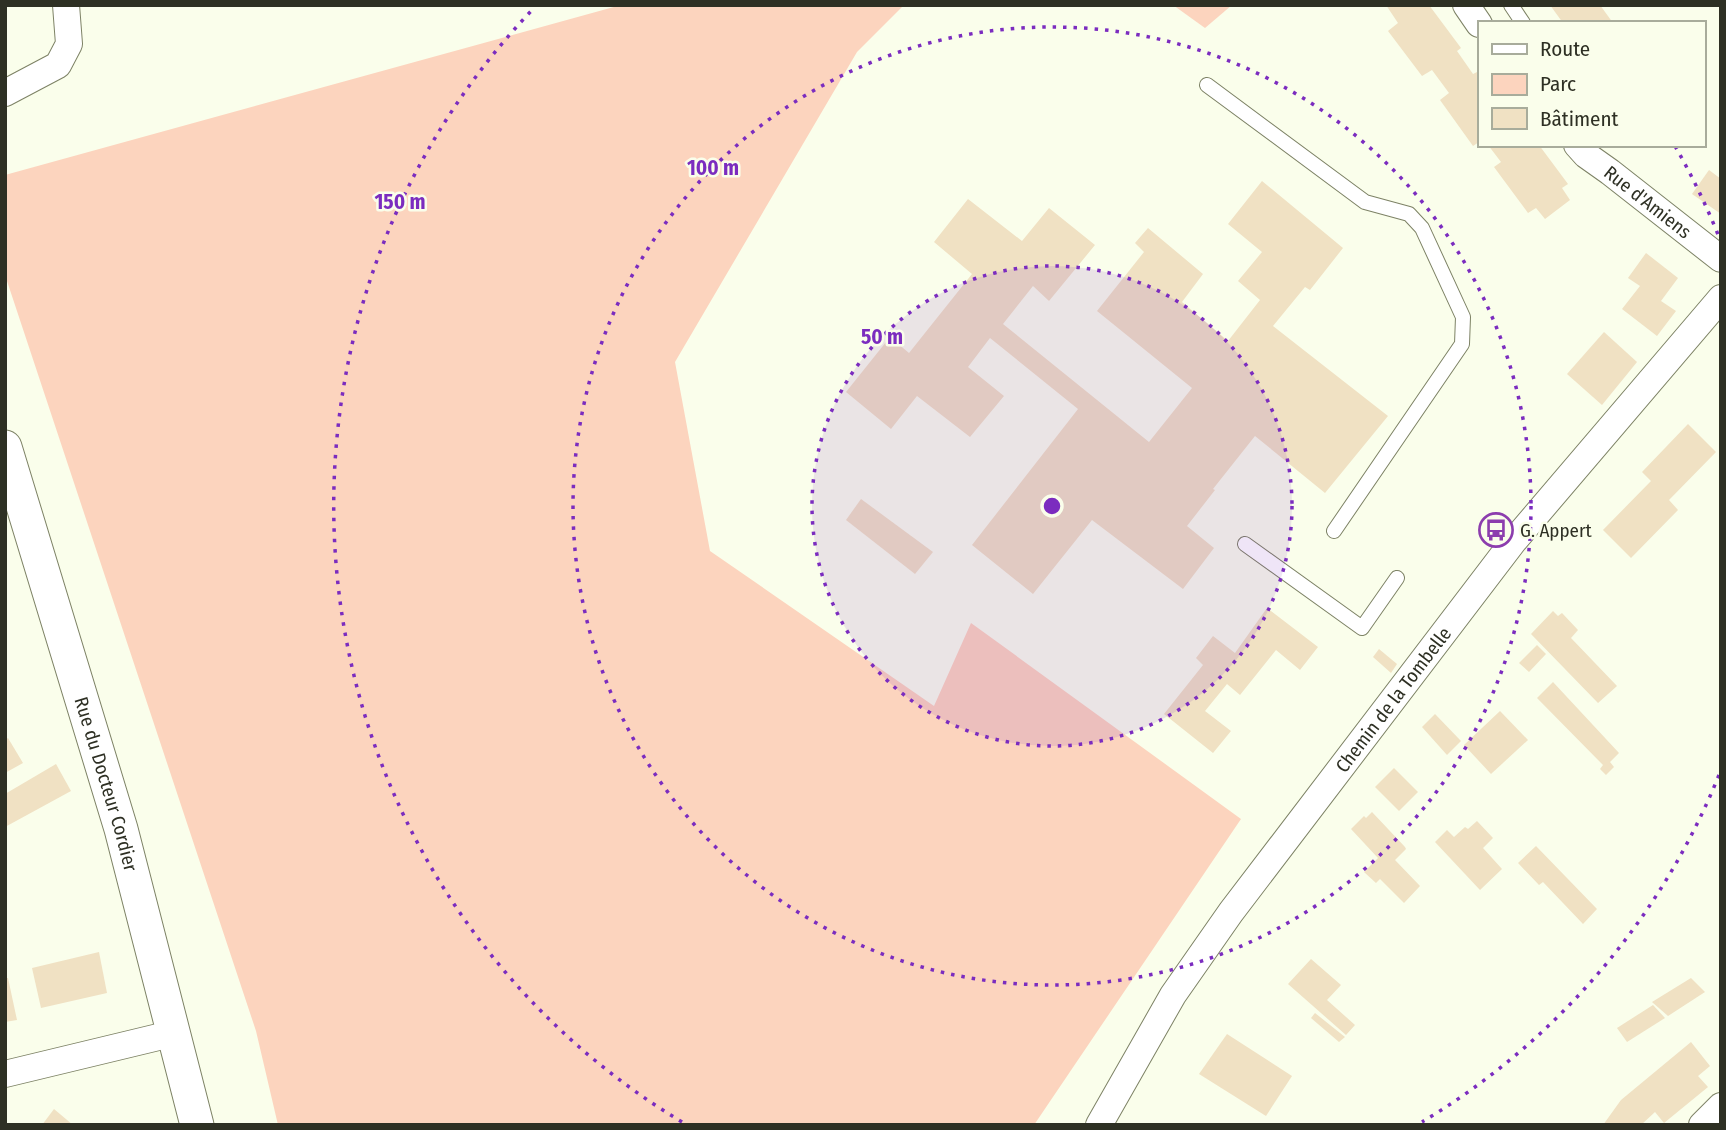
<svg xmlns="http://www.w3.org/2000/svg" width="1726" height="1130" font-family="'Fira Sans Condensed',sans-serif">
	<rect width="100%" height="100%" fill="#fafeeb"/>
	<g fill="#fcd4be">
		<path d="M 621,5 L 904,5 L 857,52 L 675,362 L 710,551 L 934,706 L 971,623 L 1241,819 L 1034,1125 L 278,1125 L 256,1031 L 5,275 L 5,175 Z"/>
		<path d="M 1173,5 L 1232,5 L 1205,28 Z"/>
	</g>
	<g fill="#f0e1c3">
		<path d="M 1386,5 L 1429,5 L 1461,48 L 1457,51 L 1473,74 L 1479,71 L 1479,142 L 1473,146 L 1440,100 L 1449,93 L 1432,70 L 1422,76 L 1388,31 L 1398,23 Z"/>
		<path d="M 1550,5 L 1600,5 L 1613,23 L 1563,23 Z"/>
		<path d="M 1488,145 L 1539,145 L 1568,184 L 1562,188 L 1570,200 L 1545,219 L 1536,208 L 1528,213 L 1494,167 L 1501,162 Z"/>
		<path d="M 1709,170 L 1721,179 L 1721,214 L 1692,194 Z"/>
		<path d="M 1262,181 L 1343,248 L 1310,290 L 1305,287 L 1273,326 L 1388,416 L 1325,493 L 1255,436 L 1213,489 L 1215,490 L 1187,526 L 1214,548 L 1183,589 L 1092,520 L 1033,594 L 972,545 L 1078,409 L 990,338 L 968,367 L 1004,396 L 970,437 L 917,396 L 891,429 L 846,392 L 890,337 L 909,353 L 972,274 L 934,242 L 968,199 L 1022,241 L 1049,208 L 1095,245 L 1049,301 L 1033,286 L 1003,324 L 1149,442 L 1192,388 L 1097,311 L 1144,252 L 1135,243 L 1148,228 L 1203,274 L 1182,302 L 1228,341 L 1260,300 L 1238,281 L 1262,252 L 1228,224 Z"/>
		<path d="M 1646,253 L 1678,278 L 1661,301 L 1676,311 L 1657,336 L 1622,309 L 1640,286 L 1628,278 Z"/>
		<path d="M 1604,332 L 1637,362 L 1602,405 L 1567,374 Z"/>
		<path d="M 1688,424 L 1716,452 L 1669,500 L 1678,510 L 1631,558 L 1603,530 L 1651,481 L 1642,472 Z"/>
		<path d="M 861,499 L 933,552 L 915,574 L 846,520 Z"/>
		<path d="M 1267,608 L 1318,647 L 1300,670 L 1276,650 L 1240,695 L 1227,684 L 1205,711 L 1231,731 L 1213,753 L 1164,714 L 1203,665 L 1196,658 L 1213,636 L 1235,653 Z"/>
		<path d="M 1553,611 L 1558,616 L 1562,613 L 1578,630 L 1571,638 L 1617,686 L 1598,703 L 1531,634 Z"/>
		<path d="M 1537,645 L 1546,654 L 1529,672 L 1519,663 Z"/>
		<path d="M 1379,649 L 1397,664 L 1391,673 L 1373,657 Z"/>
		<path d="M 1553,682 L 1619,753 L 1610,762 L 1614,767 L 1606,775 L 1600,769 L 1603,765 L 1537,698 Z"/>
		<path d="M 1500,711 L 1528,740 L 1491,774 L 1464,745 Z"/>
		<path d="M 1435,714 L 1461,741 L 1447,755 L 1422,727 Z"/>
		<path d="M 8,738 L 23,763 L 5,773 L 5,740 Z"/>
		<path d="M 56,764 L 71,791 L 5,827 L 5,794 Z"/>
		<path d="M 1394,768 L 1418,792 L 1399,811 L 1375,787 Z"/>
		<path d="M 1372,812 L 1405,847 L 1406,849 L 1395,860 L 1420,886 L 1404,903 L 1380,879 L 1376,883 L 1364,872 L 1378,858 L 1351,829 L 1364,816 L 1366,818 Z"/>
		<path d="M 1477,821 L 1493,838 L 1483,848 L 1502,869 L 1480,890 L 1435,842 L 1447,830 L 1454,837 L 1465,827 L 1468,829 Z"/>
		<path d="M 1536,846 L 1597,909 L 1583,924 L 1543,882 L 1539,885 L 1518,863 Z"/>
		<path d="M 99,952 L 107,993 L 41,1008 L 32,968 Z"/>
		<path d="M 1311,959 L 1341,985 L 1327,1000 L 1355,1025 L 1346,1035 L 1288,984 Z"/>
		<path d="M 5,978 L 8,978 L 17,1020 L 5,1022 Z"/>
		<path d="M 1691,978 L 1705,992 L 1668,1016 L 1652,1002 Z"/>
		<path d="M 1653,1005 L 1665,1018 L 1627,1042 L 1617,1028 Z"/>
		<path d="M 1315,1013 L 1345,1037 L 1339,1042 L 1311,1018 Z"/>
		<path d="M 1227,1034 L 1292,1076 L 1266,1116 L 1199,1074 Z"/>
		<path d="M 1691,1042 L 1710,1066 L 1698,1076 L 1708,1087 L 1664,1123 L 1655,1112 L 1641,1125 L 1603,1125 L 1621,1100 Z"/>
		<path d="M 54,1109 L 73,1125 L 42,1125 Z"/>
	</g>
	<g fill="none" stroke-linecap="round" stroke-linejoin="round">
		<g stroke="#7d8265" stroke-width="16">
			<g id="service">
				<path d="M 1511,5 L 1523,23"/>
				<path d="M 1207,85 L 1365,202 L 1409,214 L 1422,228 L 1463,317 L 1462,344 L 1334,531"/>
				<path d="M 1245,544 L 1362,628 L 1397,578"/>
			</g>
		</g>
		<g stroke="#7d8265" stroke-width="28">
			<g id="minor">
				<path d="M 1466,5 L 1479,24"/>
				<path d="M 5,93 L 58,65 L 69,44 L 66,5"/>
				<path id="s1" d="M 1577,145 L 1586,155 L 1610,172 L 1721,259"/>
				<path d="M 5,1074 L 175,1033"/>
				<path id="s2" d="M 1099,1125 L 1173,995 L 1231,912 L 1513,542 L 1721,298"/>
				<path d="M 1702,1125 L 1721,1106"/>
			</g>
		</g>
		<g stroke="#7d8265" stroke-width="35">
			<g id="tertiary">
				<path id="s3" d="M 5,447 L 121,829 L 197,1125"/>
			</g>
		</g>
		<use href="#service" stroke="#fff" stroke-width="14"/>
		<use href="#minor" stroke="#fff" stroke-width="26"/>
		<use href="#tertiary" stroke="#fff" stroke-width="33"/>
	</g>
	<circle cx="1052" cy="506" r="240" fill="#7b2cbf" fill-opacity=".12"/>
	<g fill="none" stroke="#7b2cbf" stroke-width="3.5" stroke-dasharray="3.5 7">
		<circle cx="1052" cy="506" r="240"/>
		<circle cx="1052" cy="506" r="479"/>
		<path d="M1719 775A719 719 0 0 1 1422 1122M682 1122A719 719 0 0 1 535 7M1675 146A719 719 0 0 1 1719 237"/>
	</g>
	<defs>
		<g id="bus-ring" transform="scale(1.75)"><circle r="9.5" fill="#fafeeb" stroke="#8c3dae" stroke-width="1.5"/><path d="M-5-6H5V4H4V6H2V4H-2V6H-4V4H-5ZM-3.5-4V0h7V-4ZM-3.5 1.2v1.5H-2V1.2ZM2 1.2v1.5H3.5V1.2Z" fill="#8c3dae"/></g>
	</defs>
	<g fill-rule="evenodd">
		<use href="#bus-ring" x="1496" y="530"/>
	</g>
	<g text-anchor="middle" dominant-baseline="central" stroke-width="5" stroke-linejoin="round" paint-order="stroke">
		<g font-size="19" fill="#2e3024" stroke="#fafeeb">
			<text stroke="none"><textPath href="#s1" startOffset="91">Rue d'Amiens</textPath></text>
			<text stroke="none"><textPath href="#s2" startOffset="518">Chemin de la Tombelle</textPath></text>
			<text stroke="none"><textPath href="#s3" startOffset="352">Rue du Docteur Cordier</textPath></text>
		</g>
		<g font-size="19" fill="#2e3024" stroke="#fafeeb" text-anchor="start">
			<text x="1520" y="530">G. Appert</text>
		</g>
	</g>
	<circle cx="1052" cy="506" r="10" fill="#7b2cbf" stroke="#fafeeb" stroke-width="3.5"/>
	<g font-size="21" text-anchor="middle" font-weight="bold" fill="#7b2cbf" stroke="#fafeeb" stroke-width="5" stroke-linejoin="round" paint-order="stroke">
		<text x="713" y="175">100 m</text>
		<text x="400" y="209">150 m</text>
		<text x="882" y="344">50 m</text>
	</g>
	<rect width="1726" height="1130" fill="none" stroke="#2e3024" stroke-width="14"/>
	<rect x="1478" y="21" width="228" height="126" fill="#fafeeb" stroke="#a8ac9b" stroke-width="2"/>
	<rect x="1492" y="44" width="35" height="10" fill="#ffffff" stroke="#a8ac9b" stroke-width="2"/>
	<text x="1540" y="56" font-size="21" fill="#2e3024">Route</text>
	<rect x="1492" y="74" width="35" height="21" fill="#fcd4be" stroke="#a8ac9b" stroke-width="2"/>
	<text x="1540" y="91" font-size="21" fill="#2e3024">Parc</text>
	<rect x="1492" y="108" width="35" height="21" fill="#f0e1c3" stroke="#a8ac9b" stroke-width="2"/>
	<text x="1540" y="126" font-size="21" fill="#2e3024">Bâtiment</text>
</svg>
